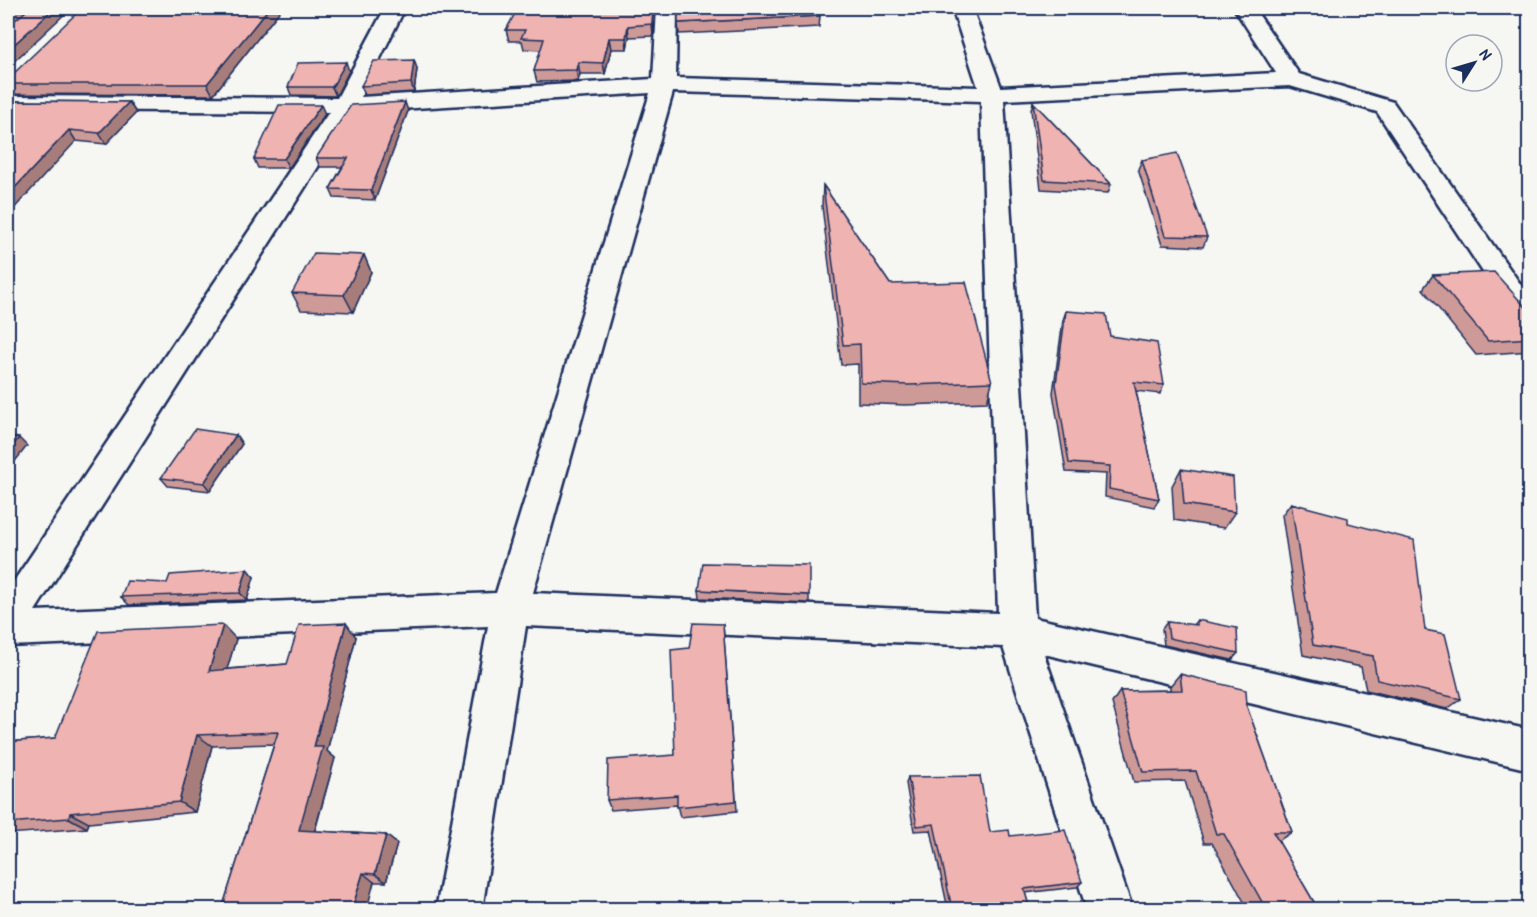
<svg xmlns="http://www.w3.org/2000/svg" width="1537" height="917" font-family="'Patrick Hand',sans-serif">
	<rect width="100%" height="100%" fill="#f6f6f2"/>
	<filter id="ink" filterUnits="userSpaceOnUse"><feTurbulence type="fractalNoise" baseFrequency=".0167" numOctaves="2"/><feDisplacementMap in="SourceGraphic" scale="12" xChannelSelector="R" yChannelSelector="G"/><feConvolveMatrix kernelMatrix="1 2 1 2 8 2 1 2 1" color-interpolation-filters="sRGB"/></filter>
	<g filter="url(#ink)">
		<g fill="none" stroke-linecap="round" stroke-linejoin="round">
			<g stroke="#1b2f5e" stroke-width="5">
				<path id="street" d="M 385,8 L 405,8 L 361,97 L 653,79 L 657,8 L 677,8 L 676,78 L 978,87 L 952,8 L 972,8 L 1001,87 L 1276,73 L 1234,8 L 1254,8 L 1299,74 L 1393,102 L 1530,298 L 1530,331 L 1520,328 L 1377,112 L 1290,86 L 1004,100 L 1035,618 L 1530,730 L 1530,770 L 1044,654 L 1133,910 L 1087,910 L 1003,647 L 526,626 L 482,910 L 436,910 L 488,626 L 8,646 L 8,590 L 329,112 L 8,110 L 8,96 L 337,98 ZM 673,92 L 981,101 L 998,613 L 533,593 ZM 650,93 L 496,593 L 35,611 L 353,112 Z"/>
			</g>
			<use href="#street" fill="#f6f6f2" fill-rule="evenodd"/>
		</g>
		<g fill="#ce9a98" stroke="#1b2f5e" stroke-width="1.5">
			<path d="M 8,8 L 71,8 L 12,22 L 8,22 Z"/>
			<path d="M 282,8 L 213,95 L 8,94 L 8,79 Z"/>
			<path d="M 655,8 L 653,36 L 629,37 L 627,49 L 611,49 L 605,74 L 580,74 L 578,81 L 537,82 L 534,71 L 541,50 L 524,49 L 522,41 L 509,41 L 506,30 Z"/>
			<path d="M 911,8 L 949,8 L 949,10 L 912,11 Z"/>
			<path d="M 820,16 L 819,27 L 679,34 L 678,23 Z"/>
			<path d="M 414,60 L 417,69 L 414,92 L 365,95 L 361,86 Z"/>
			<path d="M 349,71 L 336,96 L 291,95 L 288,87 Z"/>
			<path d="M 8,101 L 129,102 L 136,113 L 106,144 L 76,141 Z"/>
			<path d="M 1033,102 L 1111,184 L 1108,193 L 1041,189 L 1031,110 Z"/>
			<path d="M 408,111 L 375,200 L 334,198 L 330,189 L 342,167 L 320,167 L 316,158 Z"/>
			<path d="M 325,114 L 289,168 L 258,168 L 254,159 Z"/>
			<path d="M 1142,160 L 1207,237 L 1203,247 L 1162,245 L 1138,169 Z"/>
			<path d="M 823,185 L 890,284 L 992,382 L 987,402 L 905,405 L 858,403 L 858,364 L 841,365 L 822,206 Z"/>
			<path d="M 364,255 L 371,272 L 353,312 L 301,310 L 292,293 Z"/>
			<path d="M 1433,275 L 1530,312 L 1530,351 L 1476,355 L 1423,289 Z"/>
			<path d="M 1066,311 L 1110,336 L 1164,385 L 1160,394 L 1136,391 L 1159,499 L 1154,507 L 1105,497 L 1106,474 L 1066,472 L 1053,393 L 1063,320 Z"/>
			<path d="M 236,435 L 242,444 L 210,491 L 168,486 L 161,478 Z"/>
			<path d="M 1181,469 L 1235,512 L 1224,528 L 1174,520 L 1172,486 Z"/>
			<path d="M 1291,503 L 1348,523 L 1425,630 L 1461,699 L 1447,709 L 1366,690 L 1361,667 L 1303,655 L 1282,515 Z"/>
			<path d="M 247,569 L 254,577 L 247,600 L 129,605 L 121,597 Z"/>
			<path d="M 699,590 L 809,595 L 809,603 L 700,598 Z"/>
			<path d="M 1197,620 L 1238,653 L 1232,660 L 1164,645 L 1162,629 L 1167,622 L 1193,625 Z"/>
			<path d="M 723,624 L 737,811 L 680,817 L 677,805 L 611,810 L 607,800 L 675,755 L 689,648 Z"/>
			<path d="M 356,637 L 327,751 L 335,758 L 315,831 L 386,835 L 397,844 L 386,882 L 374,882 L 222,909 L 274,744 L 212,746 L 195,812 L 89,823 L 87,828 L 8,834 L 8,742 L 55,738 L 236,639 L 227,669 L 287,664 Z"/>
			<path d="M 1180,674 L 1247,707 L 1292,832 L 1278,841 L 1318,909 L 1248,909 L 1212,843 L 1204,843 L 1185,781 L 1134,782 L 1112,703 L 1120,691 L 1170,690 L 1170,686 Z"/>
			<path d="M 908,777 L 990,832 L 1010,836 L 1082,882 L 1077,887 L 1025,893 L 1030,909 L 948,909 L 931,830 L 914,831 L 906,783 Z"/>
		</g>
		<g fill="#a77d7c" stroke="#1b2f5e" stroke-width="1.5">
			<path d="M 54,8 L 71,8 L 8,67 L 8,50 Z"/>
			<path d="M 269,8 L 282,8 L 213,95 L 207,84 Z"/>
			<path d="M 653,8 L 655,8 L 653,36 L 652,24 Z"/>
			<path d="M 628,26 L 629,37 L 627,49 L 626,38 Z"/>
			<path d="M 609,38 L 611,49 L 605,74 L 603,63 Z"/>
			<path d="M 414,60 L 417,69 L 414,92 L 411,83 Z"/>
			<path d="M 346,62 L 349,71 L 336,96 L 332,87 Z"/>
			<path d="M 578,62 L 580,74 L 578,81 L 576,70 Z"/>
			<path d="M 129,102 L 136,113 L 106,144 L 99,133 Z"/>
			<path d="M 405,102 L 408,111 L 375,200 L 371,190 Z"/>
			<path d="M 321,105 L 325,114 L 289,168 L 284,159 Z"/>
			<path d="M 69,130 L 76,141 L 8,215 L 8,195 Z"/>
			<path d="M 364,255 L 371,272 L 353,312 L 344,295 Z"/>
			<path d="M 236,435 L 242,444 L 210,491 L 204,483 Z"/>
			<path d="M 19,438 L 27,446 L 8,470 L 8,451 Z"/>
			<path d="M 247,569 L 254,577 L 247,600 L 240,593 Z"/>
			<path d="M 346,623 L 356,637 L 327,751 L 335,758 L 312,840 L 299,830 L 314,747 Z"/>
			<path d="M 223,625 L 236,639 L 223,683 L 209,671 Z"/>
			<path d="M 197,735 L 212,746 L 195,812 L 179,802 Z"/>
			<path d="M 70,813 L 89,823 L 87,828 L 69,818 Z"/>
			<path d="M 386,835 L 397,844 L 386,882 L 375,874 Z"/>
			<path d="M 363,873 L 374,882 L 367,909 L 352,909 Z"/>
		</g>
		<g fill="#efb3b1" stroke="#1b2f5e" stroke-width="1.5">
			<path d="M 8,8 L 54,8 L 8,50 L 8,26 L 26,11 L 8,11 Z"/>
			<path d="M 82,8 L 269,8 L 207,84 L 8,84 L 8,79 L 9,78 Z"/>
			<path d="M 518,8 L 653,8 L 652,24 L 628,26 L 626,38 L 609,38 L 603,63 L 578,62 L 576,70 L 534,71 L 544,39 L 521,38 L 525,30 L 506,30 Z"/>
			<path d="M 678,8 L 818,8 L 820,16 L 678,23 Z"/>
			<path d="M 414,60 L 411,83 L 361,86 L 374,61 Z"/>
			<path d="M 346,62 L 332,87 L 288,87 L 298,63 Z"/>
			<path d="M 8,101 L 129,102 L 99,133 L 69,130 L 8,195 Z"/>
			<path d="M 405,102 L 371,190 L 330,189 L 348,158 L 316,158 L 351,105 Z"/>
			<path d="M 1033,102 L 1111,184 L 1044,180 Z"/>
			<path d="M 279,105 L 321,105 L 284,159 L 254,159 Z"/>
			<path d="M 1177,153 L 1207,237 L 1165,236 L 1142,160 Z"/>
			<path d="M 823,185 L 890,284 L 966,282 L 992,382 L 909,385 L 861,383 L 860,344 L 843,345 Z"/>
			<path d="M 314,253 L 364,255 L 344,295 L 292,293 Z"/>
			<path d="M 1494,272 L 1530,312 L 1530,338 L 1488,341 L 1433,275 Z"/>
			<path d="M 1066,311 L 1106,314 L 1110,336 L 1157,343 L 1164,385 L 1134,382 L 1159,499 L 1109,489 L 1110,466 L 1069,463 L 1056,384 Z"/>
			<path d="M 195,429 L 236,435 L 204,483 L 161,478 Z"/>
			<path d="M 8,436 L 19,438 L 8,451 Z"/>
			<path d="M 1181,469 L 1233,477 L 1235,512 L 1184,504 Z"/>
			<path d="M 1291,503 L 1348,518 L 1348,523 L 1414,540 L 1425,630 L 1445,634 L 1461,699 L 1377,680 L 1373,656 L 1313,645 Z"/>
			<path d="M 703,563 L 809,565 L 809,595 L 699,590 Z"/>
			<path d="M 247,569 L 240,593 L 121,597 L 127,581 L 167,583 L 170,575 Z"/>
			<path d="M 1197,620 L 1237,628 L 1238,653 L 1169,638 L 1167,622 L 1197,625 Z"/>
			<path d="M 346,623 L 314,747 L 323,747 L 299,830 L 386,835 L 375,874 L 363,873 L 352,909 L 222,909 L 278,732 L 197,735 L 179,802 L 70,813 L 69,818 L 8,823 L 8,742 L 55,738 L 98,631 L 223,625 L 209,671 L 287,664 L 299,625 Z"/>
			<path d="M 693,623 L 723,624 L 736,801 L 677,807 L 677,795 L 607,800 L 608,760 L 675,755 L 671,650 L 689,648 Z"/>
			<path d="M 1180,674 L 1246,690 L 1247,707 L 1292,832 L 1273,832 L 1318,909 L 1266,909 L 1224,834 L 1216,834 L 1196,771 L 1143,772 L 1120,691 L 1182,690 Z"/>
			<path d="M 980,776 L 990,832 L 1009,830 L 1010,836 L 1065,830 L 1082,882 L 1024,889 L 1030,909 L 952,909 L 934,824 L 917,826 L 908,777 Z"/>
		</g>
	</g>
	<rect width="1537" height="917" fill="none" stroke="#f6f6f2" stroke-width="30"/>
	<rect x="15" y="15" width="1507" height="887" fill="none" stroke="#1b2f5e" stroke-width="2" filter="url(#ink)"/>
	<g transform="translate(1474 63) rotate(53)"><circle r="28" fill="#f6f6f2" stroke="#9ea6b7" stroke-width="1.5"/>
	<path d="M0-4.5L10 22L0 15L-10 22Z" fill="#1b2f5e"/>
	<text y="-9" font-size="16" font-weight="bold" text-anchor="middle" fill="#1b2f5e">N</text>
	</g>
</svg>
